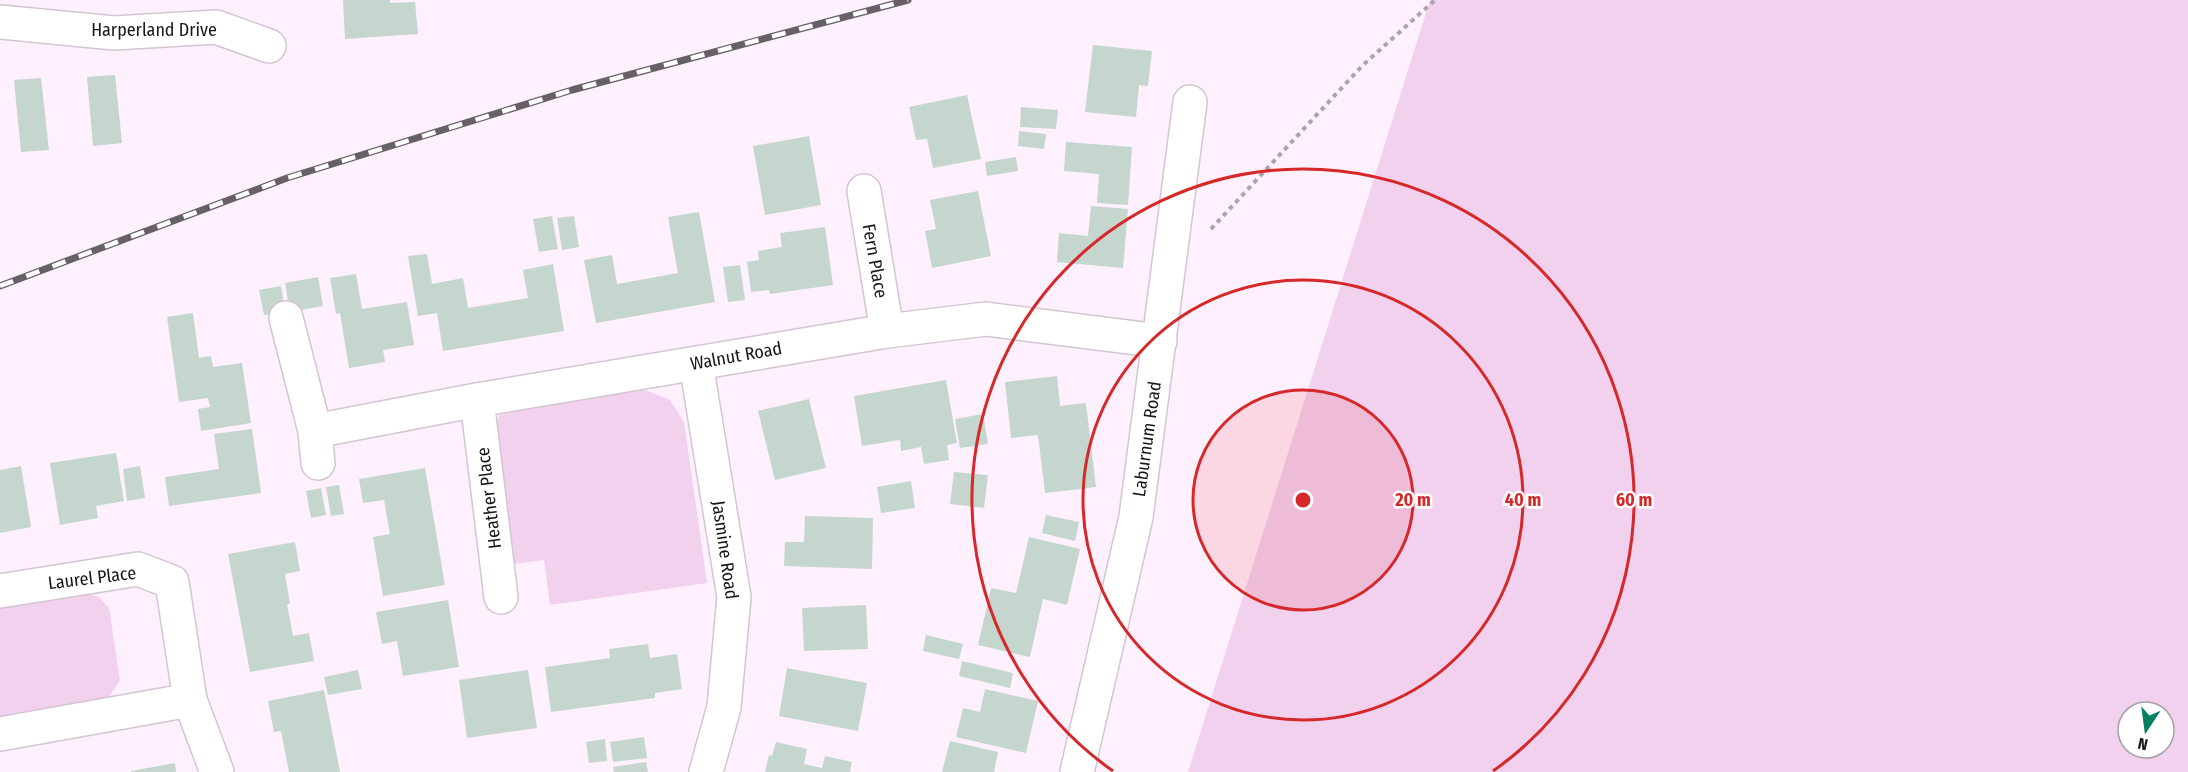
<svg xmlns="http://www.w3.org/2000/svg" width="2188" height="772" font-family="'Fira Sans Condensed',sans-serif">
	<rect width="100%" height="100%" fill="#fff0fd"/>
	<g fill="#f2d1ee" fill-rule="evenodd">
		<path d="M 1430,0 L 2188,0 L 2188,772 L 1188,772 ZM 2128,712 L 2164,712 L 2164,748 L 2128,748 Z"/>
		<path d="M 638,387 L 670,400 L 684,422 L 707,583 L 550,605 L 544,560 L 514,564 L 495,434 L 499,415 Z"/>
		<path d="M 80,592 L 99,597 L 109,608 L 120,680 L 106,702 L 0,718 L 0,606 Z"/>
	</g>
	<g fill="#c4d6ce">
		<path d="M 343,0 L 390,0 L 390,3 L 415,2 L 418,34 L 345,39 Z"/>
		<path d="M 1093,45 L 1152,51 L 1148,86 L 1139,85 L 1136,117 L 1085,112 Z"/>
		<path d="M 115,75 L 122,143 L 93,146 L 87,77 Z"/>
		<path d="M 41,78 L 49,150 L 21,152 L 14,80 Z"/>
		<path d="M 967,95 L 981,159 L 933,168 L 927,139 L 916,140 L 909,107 Z"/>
		<path d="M 1021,107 L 1058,110 L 1056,129 L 1020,127 Z"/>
		<path d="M 1019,131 L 1046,134 L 1044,149 L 1018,146 Z"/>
		<path d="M 809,136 L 821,205 L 765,215 L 753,146 Z"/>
		<path d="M 1066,142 L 1132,147 L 1128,205 L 1097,203 L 1099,174 L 1064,171 Z"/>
		<path d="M 1016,157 L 1018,171 L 987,176 L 985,162 Z"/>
		<path d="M 978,191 L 991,256 L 932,268 L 925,231 L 936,229 L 930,200 Z"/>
		<path d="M 1091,206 L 1128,209 L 1123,268 L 1057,262 L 1059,233 L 1088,236 Z"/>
		<path d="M 699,212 L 715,302 L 596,323 L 584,260 L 612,255 L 617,284 L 678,273 L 668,217 Z"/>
		<path d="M 552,216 L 558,249 L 539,252 L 533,219 Z"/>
		<path d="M 574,216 L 579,247 L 562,250 L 557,218 Z"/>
		<path d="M 825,227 L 833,285 L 770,294 L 769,290 L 751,292 L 747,262 L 759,260 L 758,251 L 782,247 L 780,233 Z"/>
		<path d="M 427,254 L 432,284 L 463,278 L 468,308 L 528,298 L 523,270 L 553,264 L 564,331 L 443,351 L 437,313 L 418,316 L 408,256 Z"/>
		<path d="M 740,265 L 745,300 L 728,302 L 723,267 Z"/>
		<path d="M 356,274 L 362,309 L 407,302 L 414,345 L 383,350 L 385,362 L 349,368 L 340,313 L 336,314 L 330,278 Z"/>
		<path d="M 318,277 L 323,306 L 290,312 L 285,283 Z"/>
		<path d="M 281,286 L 285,312 L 264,315 L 259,290 Z"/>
		<path d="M 193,313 L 199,358 L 211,356 L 213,367 L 242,363 L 251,423 L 201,431 L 198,409 L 210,407 L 208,398 L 179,402 L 167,317 Z"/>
		<path d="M 1057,376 L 1060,406 L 1086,403 L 1096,487 L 1045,493 L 1038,435 L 1011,438 L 1005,382 Z"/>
		<path d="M 946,380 L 957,443 L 947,445 L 949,460 L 924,464 L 921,447 L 901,451 L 900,440 L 862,446 L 854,396 Z"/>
		<path d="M 809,399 L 826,468 L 775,480 L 758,411 Z"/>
		<path d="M 983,414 L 988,444 L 960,448 L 955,419 Z"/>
		<path d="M 252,429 L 261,493 L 169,506 L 165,477 L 219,469 L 214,434 Z"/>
		<path d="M 116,453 L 124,501 L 96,506 L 98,518 L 60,525 L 50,463 Z"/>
		<path d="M 21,466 L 31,527 L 0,533 L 0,470 Z"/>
		<path d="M 140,466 L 145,498 L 127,501 L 123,469 Z"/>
		<path d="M 425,468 L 445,585 L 383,596 L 373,537 L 390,534 L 384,500 L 363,503 L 359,479 Z"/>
		<path d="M 954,472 L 988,475 L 984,508 L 950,504 Z"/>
		<path d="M 911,481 L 915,508 L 881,513 L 877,487 Z"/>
		<path d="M 339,485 L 344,514 L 331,516 L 326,487 Z"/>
		<path d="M 321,488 L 326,515 L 311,518 L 306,491 Z"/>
		<path d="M 1046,515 L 1079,522 L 1075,541 L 1042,533 Z"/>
		<path d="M 805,516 L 873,518 L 872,569 L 784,566 L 785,542 L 804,542 Z"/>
		<path d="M 1029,537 L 1080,549 L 1067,605 L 1043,599 L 1030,657 L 978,645 L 991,588 L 1016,593 Z"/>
		<path d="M 295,542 L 300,571 L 285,574 L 290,604 L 287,604 L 293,636 L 309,633 L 314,661 L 250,672 L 228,554 Z"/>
		<path d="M 448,600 L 459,667 L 403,676 L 397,641 L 382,644 L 376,612 Z"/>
		<path d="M 866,605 L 868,649 L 804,651 L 802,608 Z"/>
		<path d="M 926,635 L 963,644 L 959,659 L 923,651 Z"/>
		<path d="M 648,644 L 650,658 L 677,654 L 682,689 L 655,693 L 655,698 L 551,712 L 545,667 L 610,658 L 609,649 Z"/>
		<path d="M 962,661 L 1013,673 L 1010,688 L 959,676 Z"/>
		<path d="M 787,668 L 867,683 L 858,731 L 779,716 Z"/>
		<path d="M 358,670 L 362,689 L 328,695 L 324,677 Z"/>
		<path d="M 528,670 L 537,728 L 467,738 L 459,680 Z"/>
		<path d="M 985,689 L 1038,701 L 1026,753 L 956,737 L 963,708 L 980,712 Z"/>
		<path d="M 324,690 L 340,772 L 289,772 L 281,731 L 274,732 L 268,701 Z"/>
		<path d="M 644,737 L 647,758 L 613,762 L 610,742 Z"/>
		<path d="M 605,739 L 607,761 L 589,763 L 586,742 Z"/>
		<path d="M 950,741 L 998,752 L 994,772 L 942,772 Z"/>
		<path d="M 776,742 L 807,749 L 804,764 L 822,768 L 825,756 L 852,762 L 850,772 L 765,772 L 769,755 L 772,756 Z"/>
		<path d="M 646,762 L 648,772 L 614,772 L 613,767 Z"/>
		<path d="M 175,763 L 176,772 L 131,772 L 131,771 Z"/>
	</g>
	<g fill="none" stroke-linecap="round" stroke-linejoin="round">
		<g stroke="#d3c5d1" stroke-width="36">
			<g id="minor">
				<path d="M 0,22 L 114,33 L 216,27 L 269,46"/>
				<path d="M 864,191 L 887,331"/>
				<path d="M 286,318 L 315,431 L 318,463"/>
				<path d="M 696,363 L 734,597 L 724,707 L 706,772"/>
				<path d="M 477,400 L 501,597"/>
				<path d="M 315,431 L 477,400 L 887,331 L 986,319 L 1160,341"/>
				<path d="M 0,591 L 138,569 L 172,582 L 190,700 L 217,772"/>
				<path d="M 0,734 L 190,700"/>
				<path d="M 1077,772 L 1136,517 L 1190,102"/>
			</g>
		</g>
		<path stroke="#aea2ac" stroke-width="4" stroke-dasharray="4.5 4.5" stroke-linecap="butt" d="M 1211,229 L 1362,66 L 1435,0"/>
		<use href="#minor" stroke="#fff" stroke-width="33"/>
		<g stroke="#686067" stroke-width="7">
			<path id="rail" d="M 0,286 L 287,178 L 572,90 L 908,0"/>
		</g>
		<use href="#rail" stroke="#fff" stroke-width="4.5" stroke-dasharray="14" stroke-linecap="butt"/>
	</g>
	<circle cx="1303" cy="500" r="110" fill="#d62828" fill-opacity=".12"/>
	<g fill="none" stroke="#d62828" stroke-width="3">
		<circle cx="1303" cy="500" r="110"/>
		<circle cx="1303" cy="500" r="220"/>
		<path d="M1113 771A331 331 0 1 1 1493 771"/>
	</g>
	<g text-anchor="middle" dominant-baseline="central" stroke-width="5" stroke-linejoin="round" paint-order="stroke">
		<g font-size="18" fill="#1a1519" stroke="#fff">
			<text x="154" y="30">Harperland Drive</text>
			<text transform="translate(875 261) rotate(80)">Fern Place</text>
			<text transform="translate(736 356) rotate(-10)">Walnut Road</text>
			<text transform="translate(1147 439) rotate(-82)">Laburnum Road</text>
			<text transform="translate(489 498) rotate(-97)">Heather Place</text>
			<text transform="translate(725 550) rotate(82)">Jasmine Road</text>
			<text transform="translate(92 578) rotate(-7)">Laurel Place</text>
		</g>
	</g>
	<circle cx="1303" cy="500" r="9" fill="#d62828" stroke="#fff" stroke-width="3"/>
	<g font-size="18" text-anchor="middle" font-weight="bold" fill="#d62828" stroke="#fff" stroke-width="5" stroke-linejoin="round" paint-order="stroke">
		<text x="1413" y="506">20 m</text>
		<text x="1523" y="506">40 m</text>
		<text x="1634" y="506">60 m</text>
	</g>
	<g transform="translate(2146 730) rotate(193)"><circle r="28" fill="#ffffff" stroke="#a3a1a3" stroke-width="1.5"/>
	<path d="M0-4.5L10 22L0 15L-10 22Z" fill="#038060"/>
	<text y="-9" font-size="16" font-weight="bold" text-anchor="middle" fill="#1a1519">N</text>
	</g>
</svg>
